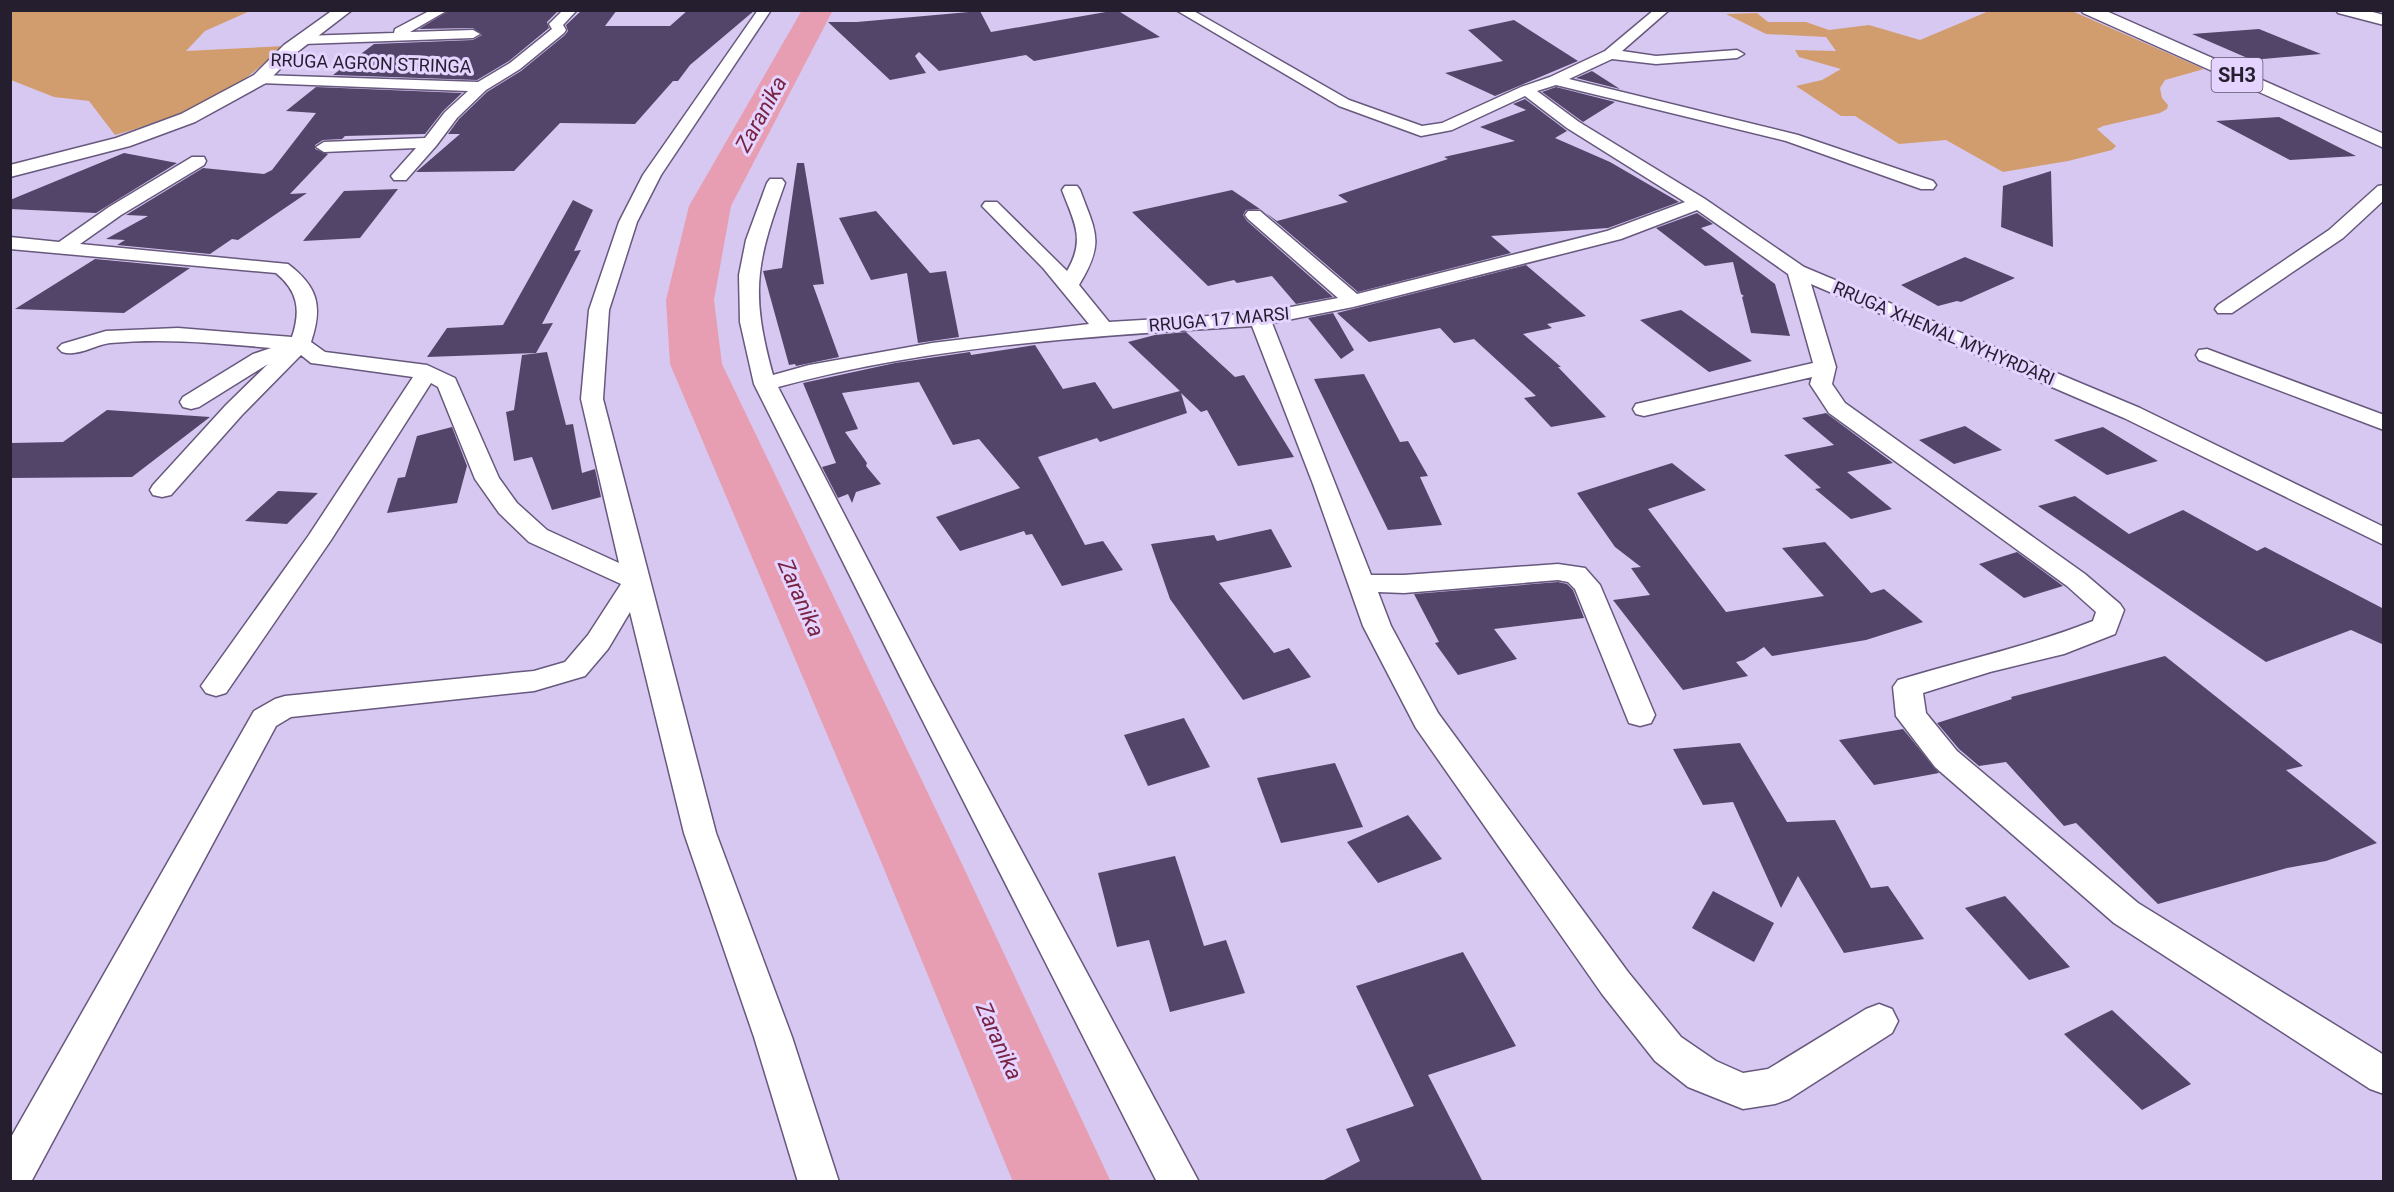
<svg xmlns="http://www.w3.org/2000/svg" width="2394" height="1192" font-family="Roboto,sans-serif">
	<rect width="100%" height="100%" fill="#d7c8f1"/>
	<g fill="#d29d6e">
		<path d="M 10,11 L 250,11 L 205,31 L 186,51 L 285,46 C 268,59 252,75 234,86 C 197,109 157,123 115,135 L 89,101 L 54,97 L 11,80 Z"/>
		<path d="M 1989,11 L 2072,11 L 2204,69 L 2165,80 L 2160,88 L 2162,98 L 2168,105 L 2167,109 L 2160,113 L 2103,126 L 2097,129 L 2116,146 L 2112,150 L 2068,161 L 2003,172 L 1946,140 L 1899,144 L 1855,116 L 1841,116 L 1796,86 L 1822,80 L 1841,69 L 1799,57 L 1795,50 L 1836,51 L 1826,37 L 1766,34 L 1726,14 L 1757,13 L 1768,22 L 1806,22 L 1829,30 L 1869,25 L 1920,40 Z"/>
	</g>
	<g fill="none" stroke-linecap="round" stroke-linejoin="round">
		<path fill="#e79eb2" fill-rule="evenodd" d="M 802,10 L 833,10 L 731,206 L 714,300 L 722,364 L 962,864 L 1111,1182 L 1013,1182 L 882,864 L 670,364 L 666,300 L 689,206 Z"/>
	</g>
	<g fill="#534569">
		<path d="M 450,10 L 557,12 L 547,22 L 549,28 L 509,61 L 477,80 L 333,75 L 374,44 L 473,40 L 482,35 L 473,28 L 419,29 Z"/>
		<path d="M 582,10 L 617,10 L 605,26 L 670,26 L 688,10 L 755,10 L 690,65 L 678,81 L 673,81 L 635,124 L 560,123 L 514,171 L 416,172 L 460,134 L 448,134 L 459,119 L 487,92 L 521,71 L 565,35 L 568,31 L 566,25 Z"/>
		<path d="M 1117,10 L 1160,37 L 1034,61 L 1026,55 L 939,71 L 919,52 L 915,56 L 926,73 L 890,80 L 828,22 L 857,22 L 980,11 L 991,32 Z"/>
		<path d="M 1514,20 L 1578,61 L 1495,96 L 1445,73 L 1503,61 L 1468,30 Z"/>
		<path d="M 2259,29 L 2321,54 L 2252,60 L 2192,34 Z"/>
		<path d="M 1592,71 L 1620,89 L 1576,78 Z"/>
		<path d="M 316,87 L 462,93 L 443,111 L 425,134 L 345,136 L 342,139 L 323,140 L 315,145 L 315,149 L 328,154 L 290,194 L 307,193 L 238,240 L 232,239 L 210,254 L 117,245 L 125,240 L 106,239 L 148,216 L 126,215 L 203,168 L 264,174 L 272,170 L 316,113 L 286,111 Z"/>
		<path d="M 1556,87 L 1615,102 L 1583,122 L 1542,92 Z"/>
		<path d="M 1525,99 L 1567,131 L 1555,138 L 1610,162 L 1679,202 L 1608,228 L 1491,236 L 1511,253 L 1358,292 L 1266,213 L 1277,221 L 1348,202 L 1338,195 L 1448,159 L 1444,157 L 1515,141 L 1480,127 L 1526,110 L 1513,104 Z"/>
		<path d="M 2279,117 L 2356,156 L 2290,160 L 2216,121 Z"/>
		<path d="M 124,153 L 177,163 L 96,213 L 10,209 L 10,200 Z"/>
		<path d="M 797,163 L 804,163 L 824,284 L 813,285 L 839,357 L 796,366 L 795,364 L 789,365 L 763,271 L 782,268 Z"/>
		<path d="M 2051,171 L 2053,247 L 2001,227 L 2003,186 Z"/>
		<path d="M 398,189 L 360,238 L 303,241 L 344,191 Z"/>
		<path d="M 1232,190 L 1260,209 L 1246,210 L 1243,215 L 1247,221 L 1333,297 L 1296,304 L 1272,276 L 1237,283 L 1234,280 L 1208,286 L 1132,212 Z"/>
		<path d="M 573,200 L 593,210 L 574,251 L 581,250 L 542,324 L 553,323 L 536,353 L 427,357 L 447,328 L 503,325 Z"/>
		<path d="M 876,211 L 930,273 L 946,271 L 959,337 L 918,343 L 907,273 L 871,280 L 839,218 Z"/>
		<path d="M 1697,213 L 1713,224 L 1701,228 L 1775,284 L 1790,336 L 1751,333 L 1742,297 L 1744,296 L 1741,294 L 1733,262 L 1705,266 L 1656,228 Z"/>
		<path d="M 1965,257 L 2015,278 L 1961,302 L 1957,301 L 1938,306 L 1901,285 Z"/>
		<path d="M 95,259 L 190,268 L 124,313 L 15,309 Z"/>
		<path d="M 1526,265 L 1586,316 L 1547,324 L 1552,328 L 1523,334 L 1561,367 L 1558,367 L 1606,417 L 1551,427 L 1524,398 L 1536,396 L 1474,339 L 1454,343 L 1440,328 L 1369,342 L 1337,313 Z"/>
		<path d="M 1681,310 L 1752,361 L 1709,372 L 1640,320 Z"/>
		<path d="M 1333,313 L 1354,350 L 1341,359 L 1308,318 Z"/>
		<path d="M 1186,332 L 1235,377 L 1244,375 L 1294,457 L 1238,466 L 1207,410 L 1201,412 L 1181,393 L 1187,413 L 1100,442 L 1097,438 L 1038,457 L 1085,545 L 1103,541 L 1123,570 L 1062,586 L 1032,534 L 1026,535 L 1024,531 L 960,551 L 936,517 L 1020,488 L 979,439 L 953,445 L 919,382 L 842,393 L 858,429 L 845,432 L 867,463 L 866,466 L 881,484 L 856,492 L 852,503 L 848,494 L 838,498 L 822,467 L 836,463 L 803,383 L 895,363 L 970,352 L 971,355 L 1035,345 L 1063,389 L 1095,382 L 1113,409 L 1180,391 L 1128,342 L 1155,335 Z"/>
		<path d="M 547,352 L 566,425 L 573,424 L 582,473 L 595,469 L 601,497 L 552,510 L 532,457 L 514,461 L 506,412 L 514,410 L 522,355 Z"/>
		<path d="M 1364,374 L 1400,442 L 1408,441 L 1428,476 L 1420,477 L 1442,525 L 1388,530 L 1314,379 Z"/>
		<path d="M 107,410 L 210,417 L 132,477 L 10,478 L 10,443 L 63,442 Z"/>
		<path d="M 1826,413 L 1893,463 L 1847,472 L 1892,509 L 1851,519 L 1815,489 L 1821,488 L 1784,455 L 1834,445 L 1802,418 Z"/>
		<path d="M 1965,426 L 2002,450 L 1954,464 L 1919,440 Z"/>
		<path d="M 452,427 L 467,466 L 457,503 L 387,513 L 398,478 L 405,477 L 417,436 Z"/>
		<path d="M 2103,427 L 2158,461 L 2107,475 L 2054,440 Z"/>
		<path d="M 1672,463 L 1706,490 L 1648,509 L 1726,612 L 1824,596 L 1782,548 L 1825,542 L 1871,593 L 1884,589 L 1923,622 L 1866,640 L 1772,656 L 1764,647 L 1744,660 L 1736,662 L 1748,676 L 1683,690 L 1613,600 L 1650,595 L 1631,568 L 1641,567 L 1615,547 L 1577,493 Z"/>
		<path d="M 278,491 L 318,493 L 287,524 L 245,521 Z"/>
		<path d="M 2075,496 L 2129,534 L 2183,510 L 2257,551 L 2265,547 L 2384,609 L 2384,645 L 2351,630 L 2266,662 L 2038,506 Z"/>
		<path d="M 1271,529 L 1292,567 L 1219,583 L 1274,653 L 1289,648 L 1311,677 L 1243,700 L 1170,599 L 1151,544 L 1214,535 L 1217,541 Z"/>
		<path d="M 2017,552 L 2063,586 L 2024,598 L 1979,564 Z"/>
		<path d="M 1558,582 L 1567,584 L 1573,590 L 1584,618 L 1494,629 L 1517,659 L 1458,675 L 1435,643 L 1439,642 L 1414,594 Z"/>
		<path d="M 2165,656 L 2303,766 L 2286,770 L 2377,843 L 2326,861 L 2287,868 L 2158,904 L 2076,823 L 2064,826 L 2006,762 L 1979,766 L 1959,749 L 1937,723 L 2012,699 L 2011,697 Z"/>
		<path d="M 1184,718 L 1210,767 L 1148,786 L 1124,735 Z"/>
		<path d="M 1903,729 L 1939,773 L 1874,785 L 1839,740 Z"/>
		<path d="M 1740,743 L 1787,822 L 1835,820 L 1871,888 L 1888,886 L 1924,939 L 1844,953 L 1798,876 L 1781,908 L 1733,802 L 1703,805 L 1673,749 Z"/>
		<path d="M 1335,763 L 1363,827 L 1281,843 L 1257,778 Z"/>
		<path d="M 1408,815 L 1442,859 L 1378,883 L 1347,842 Z"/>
		<path d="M 1175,856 L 1204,946 L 1226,940 L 1245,993 L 1170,1012 L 1149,940 L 1117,947 L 1098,873 Z"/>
		<path d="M 1713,891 L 1774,923 L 1754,962 L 1692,928 Z"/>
		<path d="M 2005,896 L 2070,967 L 2029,980 L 1965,908 Z"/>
		<path d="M 1463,952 L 1516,1046 L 1428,1075 L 1483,1182 L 1320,1182 L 1360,1161 L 1346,1129 L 1414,1106 L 1356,986 Z"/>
		<path d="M 2112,1010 L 2191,1084 L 2142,1110 L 2064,1034 Z"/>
	</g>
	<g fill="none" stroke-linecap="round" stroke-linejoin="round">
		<g stroke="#67587d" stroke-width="3">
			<g id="street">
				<path d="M 431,10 L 448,10 L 410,32 L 473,30 L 480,34 L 473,38 L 303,44 L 296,40 L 303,36 L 394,33 L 395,29 Z"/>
				<path d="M 563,10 L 577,10 L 563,25 L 566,30 L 564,33 L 520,69 L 486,90 L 457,118 L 436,146 L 406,180 L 394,180 L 391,176 L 416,148 L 324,152 L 316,147 L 324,142 L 425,138 L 445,112 L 468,91 L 260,83 L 253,79 L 260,75 L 478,82 L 510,63 L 552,29 L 549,24 Z"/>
				<path d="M 758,10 L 771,10 L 661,175 L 637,222 L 609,310 L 603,399 L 716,833 L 792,1037 L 839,1182 L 798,1182 L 754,1037 L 684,833 L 630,612 L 608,649 L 585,676 L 534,691 L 291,717 L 276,726 L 31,1182 L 10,1182 L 10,1139 L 254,711 L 275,699 L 285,696 L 534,671 L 565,662 L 588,635 L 621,584 L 529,542 L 499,513 L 475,479 L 438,387 L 431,383 L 331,540 L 226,693 L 216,696 L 206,693 L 201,686 L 206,679 L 309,535 L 413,377 L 319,364 L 311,363 L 301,355 L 242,415 L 171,495 L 162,497 L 153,495 L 150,490 L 153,485 L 226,405 L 268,364 L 199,407 L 191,409 L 183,407 L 180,402 L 183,397 L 253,354 L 271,348 C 217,343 164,338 110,343 C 94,345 78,357 62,352 L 58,348 L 62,344 L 106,331 L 178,328 L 292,337 C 301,310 298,291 276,273 L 10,249 L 10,237 L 59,242 L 109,207 L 192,157 L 204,157 L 206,161 L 204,165 L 121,215 L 80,244 L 288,264 C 318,287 323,306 311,342 L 325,352 L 427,365 L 455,378 L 499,478 L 517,503 L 547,530 L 619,563 L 581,399 L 589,310 L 619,222 L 643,175 Z"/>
				<path d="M 1176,10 L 1192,10 L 1349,100 L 1422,126 L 1442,123 L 1521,87 L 1550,77 L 1605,51 L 1654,10 L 1669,10 L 1622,51 L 1656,56 L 1737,50 L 1744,54 L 1737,58 L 1656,64 L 1612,59 L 1569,79 L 1798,135 L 1933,181 L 1936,185 L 1933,189 L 1921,189 L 1786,141 L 1556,85 L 1537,91 L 1579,122 L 1705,199 L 1804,267 L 2140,408 L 2384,527 L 2384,545 L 2124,418 L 1811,284 L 1836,367 L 1832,384 L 1845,403 L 2085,574 L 2120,604 L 2124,610 L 2115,634 L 2064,654 L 1990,672 L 1923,693 L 1926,713 L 1957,751 L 2138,903 L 2384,1055 L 2384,1094 L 2370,1089 L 2114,923 L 1935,767 L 1896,716 L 1893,687 L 1898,680 C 1963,660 2030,646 2093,621 L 2096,612 L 2067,586 L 1829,413 L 1810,384 L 1812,377 L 1644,416 L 1636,414 L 1633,409 L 1636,404 L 1813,363 L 1788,274 L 1697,210 L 1621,239 L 1353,307 L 1272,323 L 1371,575 L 1404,575 L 1558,564 L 1585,568 L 1600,585 L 1655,715 L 1651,723 L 1640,726 L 1629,723 L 1575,589 L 1568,582 L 1558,580 L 1404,593 L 1378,592 L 1391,626 L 1438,713 L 1628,972 L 1681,1037 L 1716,1061 L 1743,1073 L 1768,1069 L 1866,1009 L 1879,1004 L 1892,1009 L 1898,1021 L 1892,1033 L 1789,1099 L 1775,1104 L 1743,1109 L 1688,1087 L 1655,1061 L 1602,994 L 1416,728 L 1363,626 L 1313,484 L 1252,326 C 1093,336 932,345 778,387 L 930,680 L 1199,1182 L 1157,1182 L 902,680 L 754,384 L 740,322 L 739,275 L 746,240 L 767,183 L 770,179 L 782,179 L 785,183 C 756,263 750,292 773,375 L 809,365 L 932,343 L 1089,324 L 1043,268 L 982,206 L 985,202 L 997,202 L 1067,271 C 1086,239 1074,222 1062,190 L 1065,186 L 1077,186 L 1080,190 C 1096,233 1105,242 1079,285 L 1109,322 L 1260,313 L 1338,298 L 1248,219 L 1245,215 L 1248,211 L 1260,211 L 1357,294 L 1607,231 L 1685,202 L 1567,128 L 1525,96 L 1452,130 L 1421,136 L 1339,106 Z"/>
				<path d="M 2384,185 L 2384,200 L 2343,238 L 2232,313 L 2218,313 L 2215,309 L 2218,305 L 2329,230 L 2378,186 Z"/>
				<path d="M 2207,349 L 2384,415 L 2384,430 L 2199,360 L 2196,355 L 2199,350 Z"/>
			</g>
		</g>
		<g stroke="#67587d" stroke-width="3">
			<g id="secondary">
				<path d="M 333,10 L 352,10 L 296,53 L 266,83 L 195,122 L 130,146 L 10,177 L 10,165 L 116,138 L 181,114 L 254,75 L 284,45 Z"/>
				<path d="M 2336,10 L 2365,10 L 2384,15 L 2384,25 L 2338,13 Z"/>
			</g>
		</g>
		<g stroke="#67587d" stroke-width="3">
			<path id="primary" d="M 2081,10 L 2104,10 L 2384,134 L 2384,148 L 2083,13 Z"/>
		</g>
		<use href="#street" fill="#fff" fill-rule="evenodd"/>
		<use href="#secondary" fill="#fff" fill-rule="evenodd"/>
		<use href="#primary" fill="#fff" fill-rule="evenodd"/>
	</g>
	<g text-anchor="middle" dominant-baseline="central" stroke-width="6" stroke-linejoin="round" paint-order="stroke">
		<g font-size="18" fill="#241e2e" stroke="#e4d4ff">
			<text transform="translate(371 63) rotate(2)">RRUGA AGRON STRINGA</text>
			<text transform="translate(1219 319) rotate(-5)">RRUGA 17 MARSI</text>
			<text transform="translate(1944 333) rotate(23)">RRUGA XHEMAL MYHYRDARI</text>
		</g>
		<rect fill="#e4d4ff" stroke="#5e556d" stroke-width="1.5" x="2211.5" y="58" width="51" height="34" rx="4.5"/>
		<g font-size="20" font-weight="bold" fill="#241e2e">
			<text x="2237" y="75">SH3</text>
		</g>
		<g font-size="22" font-style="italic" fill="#782442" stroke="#e4d4ff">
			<text transform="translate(761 114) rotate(-61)">Zaranika</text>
			<text transform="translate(801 598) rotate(66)">Zaranika</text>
			<text transform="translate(999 1041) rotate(66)">Zaranika</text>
		</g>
	</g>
	<rect width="2394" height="1192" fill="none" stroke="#241e2e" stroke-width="24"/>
</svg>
